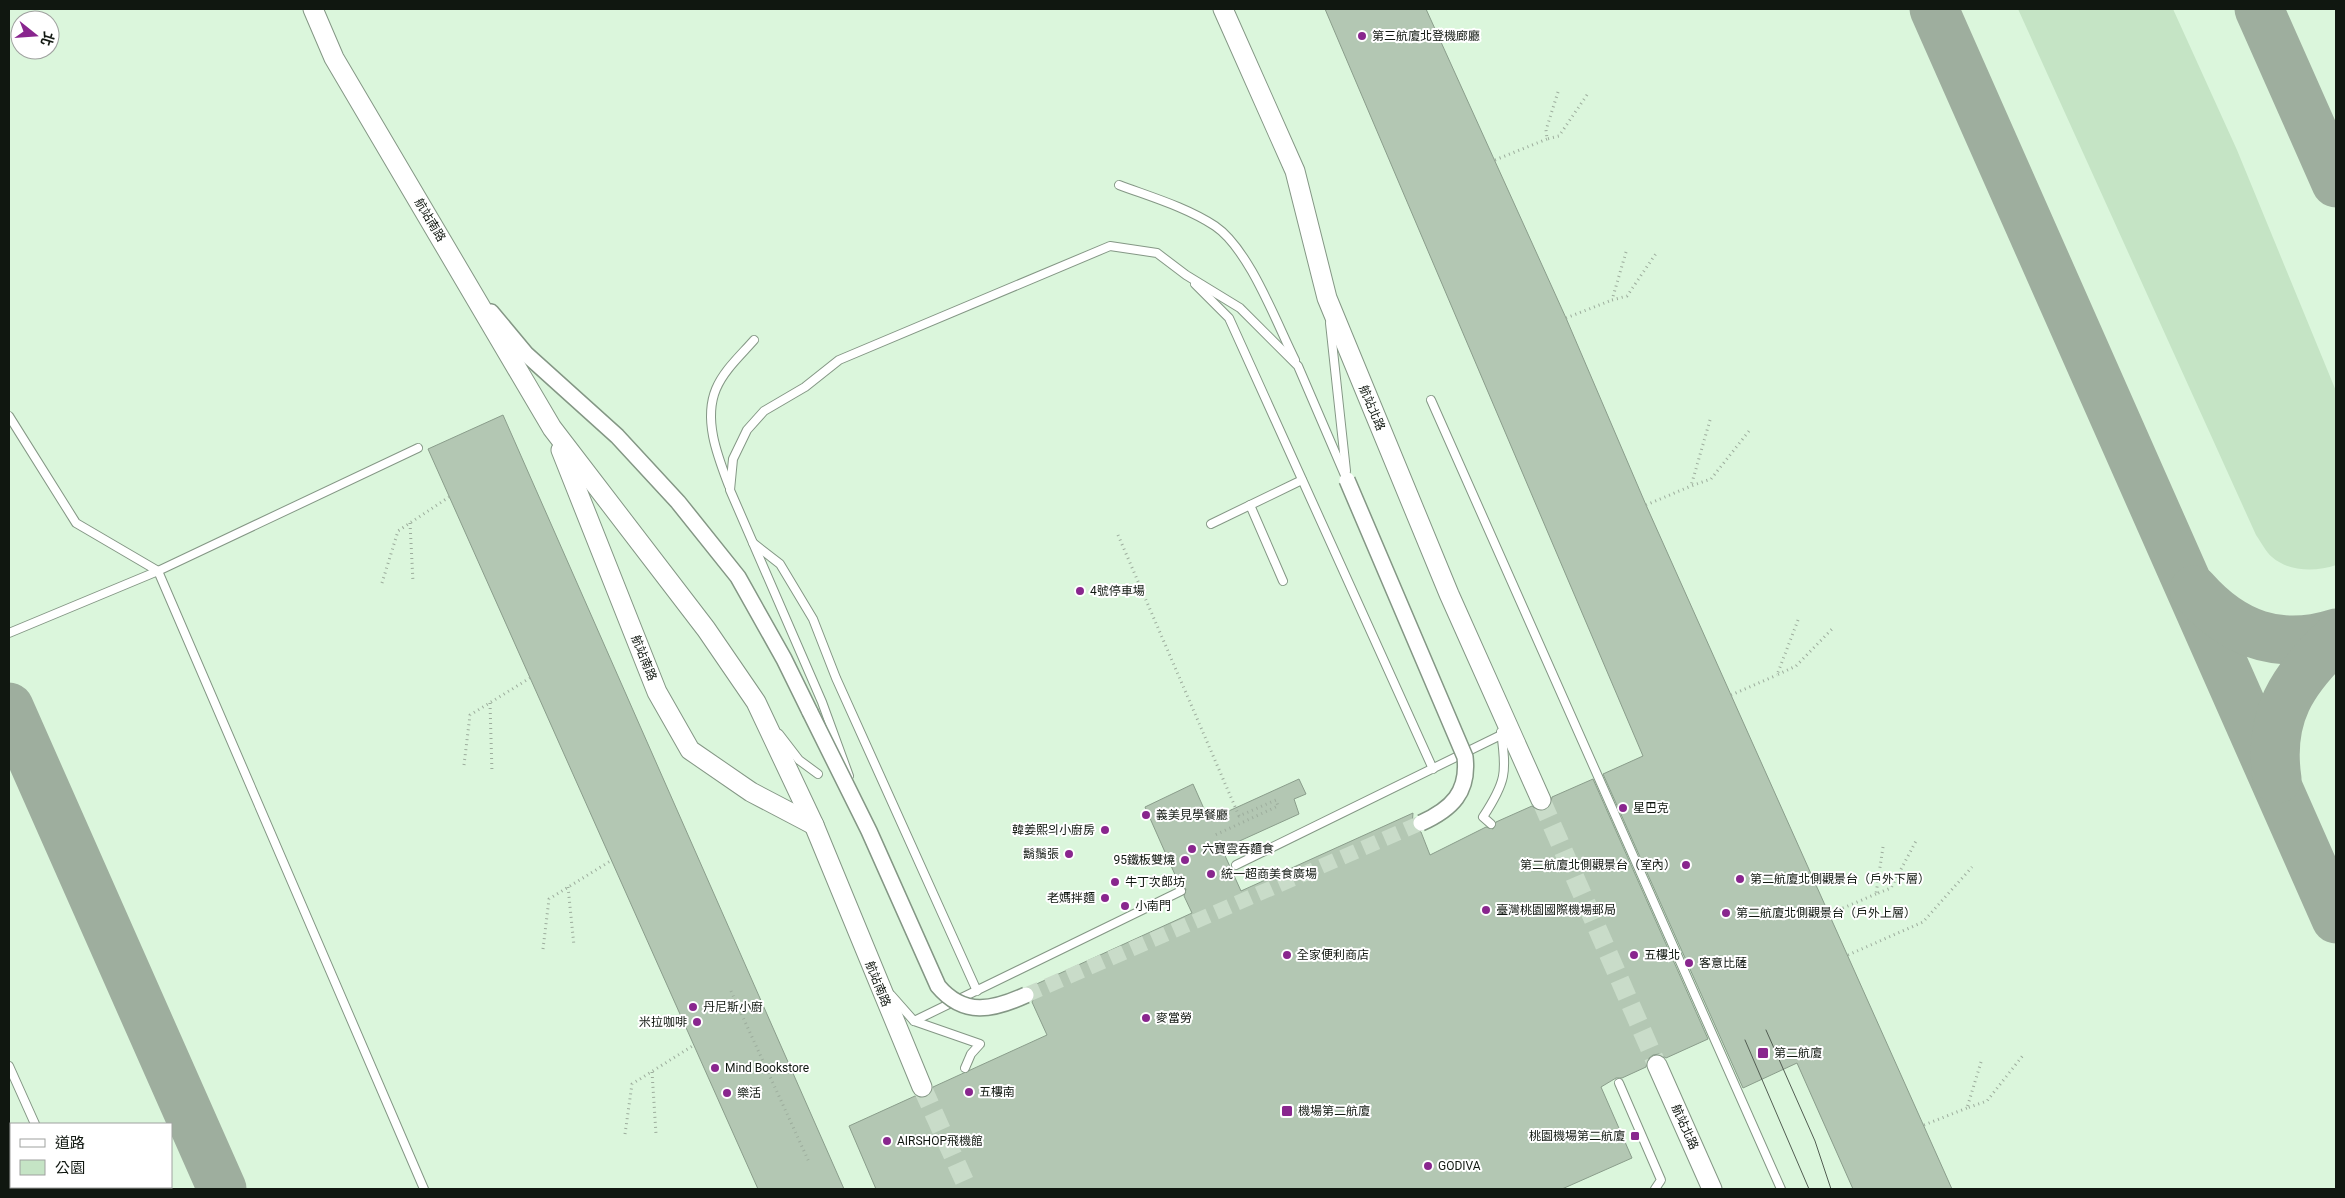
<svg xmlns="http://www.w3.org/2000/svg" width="2345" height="1198" font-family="Roboto,'Noto Sans TC','Noto Sans KR',sans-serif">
	<rect width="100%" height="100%" fill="#eaffea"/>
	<path fill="#dbf6dc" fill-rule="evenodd" d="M 9,9 L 2336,9 L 2336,1189 L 9,1189 ZM 20,20 L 50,20 L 50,50 L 20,50 ZM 11,1124 L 171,1124 L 171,1187 L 11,1187 Z"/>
	<path fill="#c5e4c5" d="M 2018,9 L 2173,9 L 2237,150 L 2336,391 L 2336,565 C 2316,572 2289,572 2272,557 C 2266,552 2261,542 2256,535 Z"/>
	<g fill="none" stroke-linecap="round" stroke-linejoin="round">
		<g stroke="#9eae9e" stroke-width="49">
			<path d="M 1934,9 L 2336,919"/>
			<path d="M 2259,9 L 2336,183"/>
			<path d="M 2194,590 C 2233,634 2279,651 2336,633"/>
			<path d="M 9,707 L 222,1189"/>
			<path d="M 2277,779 C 2268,716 2292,680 2336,638"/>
		</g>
	</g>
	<g fill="#b3c7b3" stroke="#8a9d8b">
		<path d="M 1325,9 L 1426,9 L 1566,318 L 1646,505 L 1952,1189 L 1853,1189 L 1797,1063 L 1743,1088 L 1603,774 L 1643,756 Z"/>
		<path d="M 503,415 L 844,1189 L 758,1189 L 428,449 Z"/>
		<path d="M 1299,779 L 1306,794 L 1294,799 L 1299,814 L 1222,849 L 1241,891 L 1413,813 L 1412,827 L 1421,832 L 1430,855 L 1486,827 L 1493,829 L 1496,822 L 1532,806 L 1539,811 L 1546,810 L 1550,806 L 1552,797 L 1593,779 L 1708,1039 L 1666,1058 L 1659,1054 L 1653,1055 L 1648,1059 L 1646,1067 L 1622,1078 L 1616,1078 L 1601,1087 L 1632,1158 L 1562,1189 L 876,1189 L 849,1126 L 915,1096 L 927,1097 L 933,1087 L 1047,1035 L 1032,1002 L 1035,996 L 1030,987 L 1192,913 L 1184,896 L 1186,889 L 1180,886 L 1145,807 L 1193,784 L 1209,820 Z"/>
	</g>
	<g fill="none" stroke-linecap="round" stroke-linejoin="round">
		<path stroke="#c9dcc9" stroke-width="15" stroke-dasharray="15 8" stroke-linecap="butt" d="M 1026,995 L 1421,823"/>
		<g stroke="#c9dcc9" stroke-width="19" stroke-dasharray="19 9" stroke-linecap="butt">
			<path d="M 1541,800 L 1657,1065"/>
			<path d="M 922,1087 L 968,1189"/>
		</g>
		<g stroke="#849785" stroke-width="10">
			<g id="service">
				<path d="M 1119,185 C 1151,197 1186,207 1215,226 C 1249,249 1276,322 1295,360"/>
				<path d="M 1195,284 L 1229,318 L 1433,769"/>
				<path d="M 1330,323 L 1346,471"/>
				<path d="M 1431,400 L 1781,1189"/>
				<path d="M 9,416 L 76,523 L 158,571 L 424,1189"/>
				<path d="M 729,486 C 718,457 703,420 716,389 C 724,370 741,355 754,340"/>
				<path d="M 1250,505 L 1283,581"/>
				<path d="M 1211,524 L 1302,480"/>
				<path d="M 753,543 L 780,564 L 813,619 L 836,678 L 977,991"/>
				<path d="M 9,633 L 158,571 L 418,448"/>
				<path d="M 779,734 L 799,760 L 818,774"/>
				<path d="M 849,776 L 822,702 L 730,490 L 733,459 L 747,430 L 764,411 L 805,387 L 839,360 L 1110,246 L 1157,253 L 1186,275 L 1240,308 L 1298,366 L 1347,480"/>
				<path d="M 1491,824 L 1483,817 C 1506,782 1507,773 1501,732"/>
				<path d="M 1236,865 L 1501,735"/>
				<path d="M 891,995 L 914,1021 L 980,1044 L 971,1054 L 965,1068"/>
				<path d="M 914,1021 L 1181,891"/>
				<path d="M 9,1066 L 35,1124"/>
				<path d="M 1619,1083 L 1661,1180 L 1655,1189"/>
				<path d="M 63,1187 L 64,1189"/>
			</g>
		</g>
		<g stroke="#849785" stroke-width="18">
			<path id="minor" d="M 491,312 L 526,354 L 617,436 L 678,502 L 738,577 L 784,659 L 810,712"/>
		</g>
		<g stroke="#849785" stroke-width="21">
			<g id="tertiary">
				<path d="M 313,9 L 334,58 L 552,428 L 706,629 L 756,702 L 814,825 L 922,1087"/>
				<path d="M 1223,9 L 1295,171 L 1327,298 L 1449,594 L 1541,800"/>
				<path d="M 561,450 L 657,692 L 690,750 L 751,792 L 814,825"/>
				<path d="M 1657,1065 L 1712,1189"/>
			</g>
		</g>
		<g stroke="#9dad9d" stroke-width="3" stroke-dasharray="1 4" stroke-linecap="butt">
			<path d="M 1558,92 L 1546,130 L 1547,139 L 1559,136 L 1589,92"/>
			<path d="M 1495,160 L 1547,139"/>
			<path d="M 1626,252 L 1612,300 L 1627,296 L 1657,252"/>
			<path d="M 1566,318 L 1612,300"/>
			<path d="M 1710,420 L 1691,486 L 1711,479 L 1749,431"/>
			<path d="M 1646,505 L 1691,486"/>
			<path d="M 410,523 L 413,582"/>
			<path d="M 1118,535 L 1239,816 L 1276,800 L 1278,806 L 1215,835"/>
			<path d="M 382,583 L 398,531 L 449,497"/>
			<path d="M 1798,620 L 1777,675 L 1796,666 L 1833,628"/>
			<path d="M 1731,695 L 1777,675"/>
			<path d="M 490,703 L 492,773"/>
			<path d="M 464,765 L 470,715 L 530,678"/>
			<path d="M 1883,847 L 1876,894 L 1891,888 L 1916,841"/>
			<path d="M 568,887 L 574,946"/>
			<path d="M 1829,914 L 1876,894"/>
			<path d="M 543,949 L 549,899 L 612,860"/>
			<path d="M 1848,955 L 1923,922 L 1972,867"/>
			<path d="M 731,991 L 809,1162"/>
			<path d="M 1981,1062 L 1967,1108 L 1987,1101 L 2024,1054"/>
			<path d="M 652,1072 L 656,1134"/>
			<path d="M 1924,1125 L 1967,1108"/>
			<path d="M 625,1134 L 632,1084 L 694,1045"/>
		</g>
		<use href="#service" stroke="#fff" stroke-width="8"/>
		<use href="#minor" stroke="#fff" stroke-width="15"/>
		<use href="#tertiary" stroke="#fff" stroke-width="19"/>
		<g stroke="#525d52" stroke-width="1">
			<path d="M 1766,1030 L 1815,1141 L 1831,1189"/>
			<path d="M 1745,1040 L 1809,1189"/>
		</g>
		<g stroke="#849785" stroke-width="18" stroke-linecap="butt">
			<g id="minor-bridge">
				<path d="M 1347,480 L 1465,757 C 1469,792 1452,809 1421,823"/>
				<path d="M 810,712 L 869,831 L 938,986 C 964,1017 993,1010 1026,995"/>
			</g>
		</g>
		<use href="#minor-bridge" stroke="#fff" stroke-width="15"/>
	</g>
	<g fill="#89268e" stroke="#fff" stroke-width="2">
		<circle cx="1362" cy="36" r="5"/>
		<circle cx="1080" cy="591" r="5"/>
		<circle cx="1623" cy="808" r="5"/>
		<circle cx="1146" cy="815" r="5"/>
		<circle cx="1105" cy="830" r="5"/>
		<circle cx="1192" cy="849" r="5"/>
		<circle cx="1069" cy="854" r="5"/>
		<circle cx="1185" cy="860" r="5"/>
		<circle cx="1686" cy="865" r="5"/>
		<circle cx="1211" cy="874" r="5"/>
		<circle cx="1740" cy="879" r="5"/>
		<circle cx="1115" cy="882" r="5"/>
		<circle cx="1105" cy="898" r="5"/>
		<circle cx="1125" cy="906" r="5"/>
		<circle cx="1486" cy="910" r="5"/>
		<circle cx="1726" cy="913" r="5"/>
		<circle cx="1287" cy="955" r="5"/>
		<circle cx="1634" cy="955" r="5"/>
		<circle cx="1689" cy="963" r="5"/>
		<circle cx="693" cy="1007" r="5"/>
		<circle cx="1146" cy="1018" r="5"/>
		<circle cx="697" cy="1022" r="5"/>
		<rect x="1757" y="1047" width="12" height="12" rx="2.5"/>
		<circle cx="715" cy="1068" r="5"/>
		<circle cx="969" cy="1092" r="5"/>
		<circle cx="727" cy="1093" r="5"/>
		<rect x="1281" y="1105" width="12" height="12" rx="2.5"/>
		<rect x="1630" y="1131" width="10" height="10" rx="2.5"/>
		<circle cx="887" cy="1141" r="5"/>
		<circle cx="1428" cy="1166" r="5"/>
	</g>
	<g text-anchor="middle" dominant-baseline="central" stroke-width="4" stroke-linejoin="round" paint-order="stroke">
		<g font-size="12" fill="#101710" stroke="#fff" text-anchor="start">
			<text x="1372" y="36">第三航廈北登機廊廳</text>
			<text x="1090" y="591">4號停車場</text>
			<text x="1633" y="808">星巴克</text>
			<text x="1156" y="815">義美見學餐廳</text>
			<text x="1095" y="830" text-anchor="end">韓姜熙의小廚房</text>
			<text x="1202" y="849">六寶雲吞麵食</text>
			<text x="1059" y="854" text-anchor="end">鬍鬚張</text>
			<text x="1175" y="860" text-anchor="end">95鐵板雙燒</text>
			<text x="1676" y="865" text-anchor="end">第二航廈北側觀景台（室內）</text>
			<text x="1221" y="874">統一超商美食廣場</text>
			<text x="1750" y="879">第二航廈北側觀景台（戶外下層）</text>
			<text x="1125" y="882">牛丁次郎坊</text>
			<text x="1095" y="898" text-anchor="end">老媽拌麵</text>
			<text x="1135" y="906">小南門</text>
			<text x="1496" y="910">臺灣桃園國際機場郵局</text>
			<text x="1736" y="913">第二航廈北側觀景台（戶外上層）</text>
			<text x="1297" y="955">全家便利商店</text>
			<text x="1644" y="955">五樓北</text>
			<text x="1699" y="963">客意比薩</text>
			<text x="703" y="1007">丹尼斯小廚</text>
			<text x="1156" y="1018">麥當勞</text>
			<text x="687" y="1022" text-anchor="end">米拉咖啡</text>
			<text x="1774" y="1053">第二航廈</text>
			<text x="725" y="1068">Mind Bookstore</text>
			<text x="979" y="1092">五樓南</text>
			<text x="737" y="1093">樂活</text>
			<text x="1298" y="1111">機場第二航廈</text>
			<text x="1625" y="1136" text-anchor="end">桃園機場第二航廈</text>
			<text x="897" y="1141">AIRSHOP飛機館</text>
			<text x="1438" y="1166">GODIVA</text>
		</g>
		<g font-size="12" fill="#101710" stroke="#fff">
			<text transform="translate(430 220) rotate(59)">航站南路</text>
			<text transform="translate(1372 408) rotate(67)">航站北路</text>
			<text transform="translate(644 658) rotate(68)">航站南路</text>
			<text transform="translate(878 984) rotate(68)">航站南路</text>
			<text transform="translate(1685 1127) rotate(66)">航站北路</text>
		</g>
	</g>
	<rect width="2345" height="1198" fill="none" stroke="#101710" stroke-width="20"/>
	<rect x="10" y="1123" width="162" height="65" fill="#ffffff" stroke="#9fa29f"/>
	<rect x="20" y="1139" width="25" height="8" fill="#ffffff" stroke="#9fa29f"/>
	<text x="55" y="1148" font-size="15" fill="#101710">道路</text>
	<rect x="20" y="1160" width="25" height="15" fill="#c5e4c5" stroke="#9fa29f"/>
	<text x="55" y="1173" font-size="15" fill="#101710">公園</text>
	<g transform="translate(35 35) rotate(107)"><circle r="24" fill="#ffffff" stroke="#9fa29f"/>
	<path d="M0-4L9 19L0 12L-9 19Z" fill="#89268e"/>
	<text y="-8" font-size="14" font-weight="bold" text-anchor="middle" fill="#101710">北</text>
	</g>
</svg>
